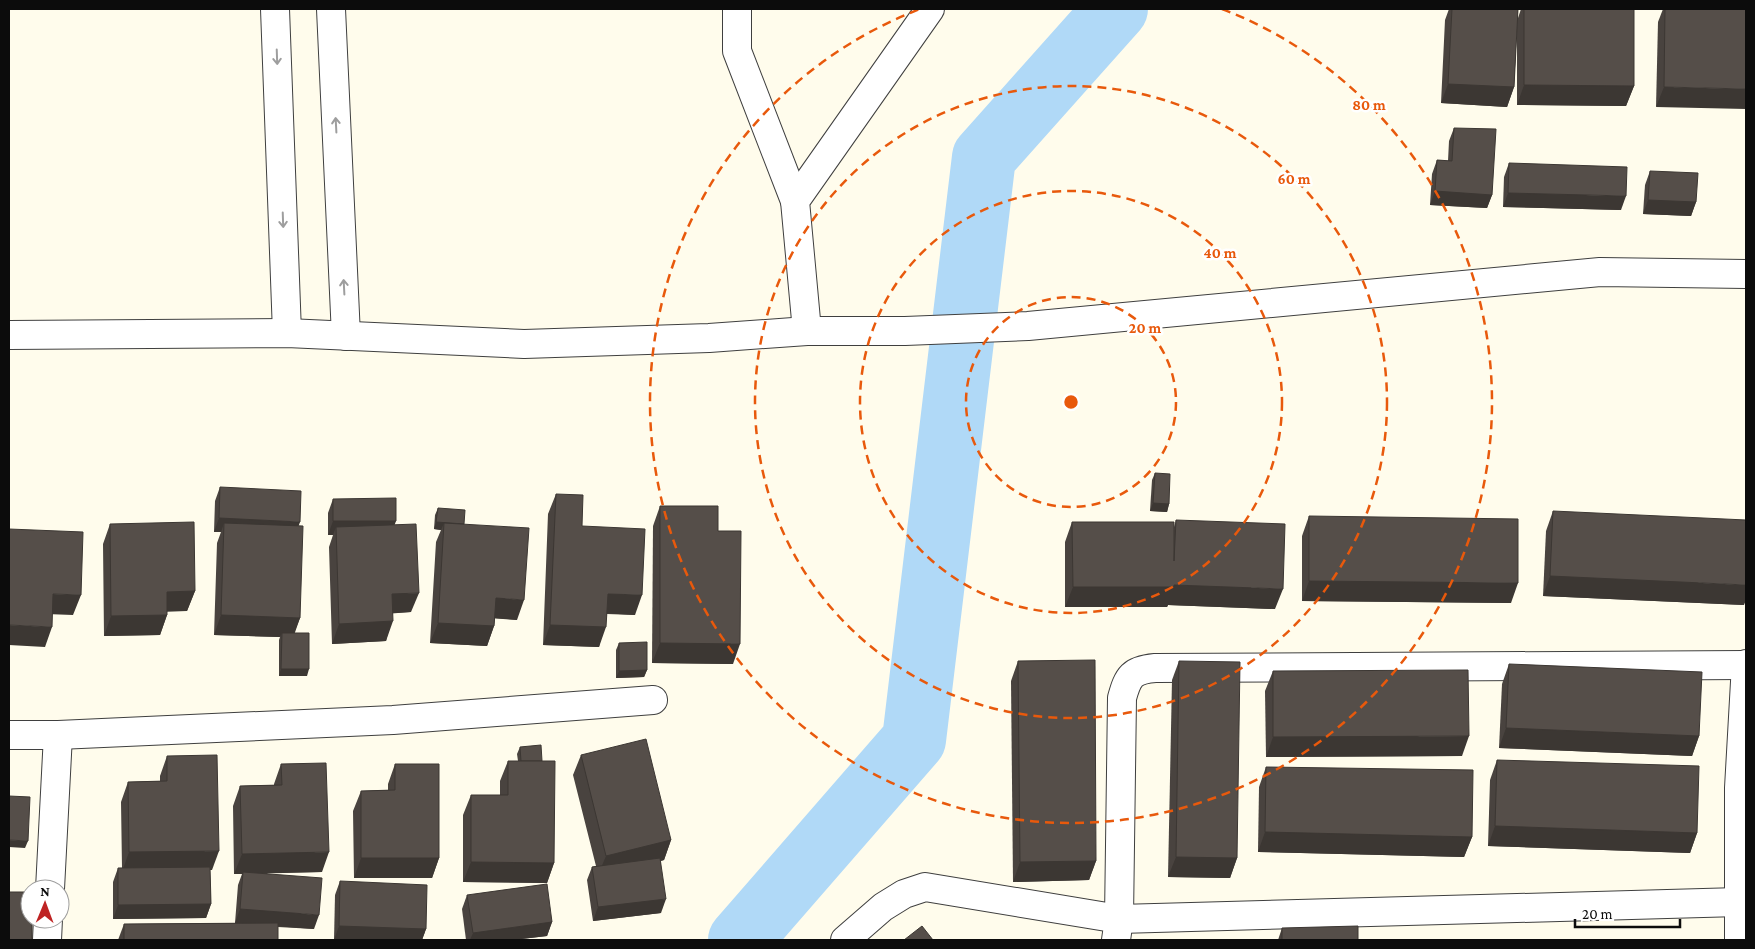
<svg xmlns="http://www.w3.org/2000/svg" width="1755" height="949" font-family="'Crimson Pro',serif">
	<rect width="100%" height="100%" fill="#fffcec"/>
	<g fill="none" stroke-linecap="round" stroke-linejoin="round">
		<path stroke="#b0d9f7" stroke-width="64" d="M 740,940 L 914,740 L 984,157 L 1116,9"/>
		<g stroke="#3f3f3f" stroke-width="30">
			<g id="minor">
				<path d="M 275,9 L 287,333"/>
				<path d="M 331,9 L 346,336"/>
				<path d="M 737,9 L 737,51 L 795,201"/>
				<path d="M 807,331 L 795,201 L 930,9"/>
				<path d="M 9,335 L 287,333 L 524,344 L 709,338 L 807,331 L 905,331 L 1028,326 L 1600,272 L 1746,274"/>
				<path d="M 9,735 L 58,735 L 393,720 L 653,700"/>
				<path d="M 50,889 L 58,735"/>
				<path d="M 47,940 L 48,919"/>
				<path d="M 845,940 L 883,907 L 904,894 L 925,887 L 1119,919 L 1739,902"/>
				<path d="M 1116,940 L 1119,919 L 1122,698 C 1128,676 1132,670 1155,668 L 1746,665"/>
				<path d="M 1739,940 L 1739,788 L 1746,664"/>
			</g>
		</g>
		<use href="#minor" stroke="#fff" stroke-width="28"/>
	</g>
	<g fill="#49433f">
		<path d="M 1449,9 L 1518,9 L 1518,18 L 1521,9 L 1634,9 L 1634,86 L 1626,106 L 1517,105 L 1517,31 L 1514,87 L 1507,107 L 1441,103 L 1445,20 Z"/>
		<path d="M 1663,9 L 1746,9 L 1656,107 L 1658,22 Z"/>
		<path d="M 1454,128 L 1492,195 L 1487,208 L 1430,205 L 1432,174 L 1437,160 L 1448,161 L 1449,141 Z"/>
		<path d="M 1509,163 L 1621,210 L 1503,207 L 1504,177 Z"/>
		<path d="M 1650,171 L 1696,202 L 1691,216 L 1643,214 L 1645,185 Z"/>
		<path d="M 1155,473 L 1169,504 L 1167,512 L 1150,511 L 1152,480 Z"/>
		<path d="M 220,487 L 299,526 L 300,618 L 294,633 L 307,676 L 279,676 L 279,640 L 280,637 L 214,635 L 217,543 L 221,532 L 214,532 L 215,501 Z"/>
		<path d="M 556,494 L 582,526 L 635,615 L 607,614 L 599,647 L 543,645 L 548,514 Z"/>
		<path d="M 333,499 L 394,525 L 411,612 L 393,613 L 386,641 L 332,644 L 329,547 L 333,535 L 328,535 L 328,513 Z"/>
		<path d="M 660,506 L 718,531 L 733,664 L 652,663 L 653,526 Z"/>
		<path d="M 438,508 L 464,524 L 517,620 L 495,618 L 494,626 L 487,646 L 430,643 L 436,542 L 441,530 L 434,529 L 435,515 Z"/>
		<path d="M 1553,511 L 1744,605 L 1543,596 L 1546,531 Z"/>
		<path d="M 1309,516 L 1511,603 L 1302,601 L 1302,536 Z"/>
		<path d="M 1176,520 L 1275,609 L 1168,605 L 1167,607 L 1065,607 L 1065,542 L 1072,522 L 1174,527 Z"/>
		<path d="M 110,524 L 195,591 L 187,611 L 167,611 L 167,615 L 160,635 L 104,636 L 103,544 Z"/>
		<path d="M 619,643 L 647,670 L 644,677 L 616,678 L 616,650 Z"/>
		<path d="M 1018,661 L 1096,861 L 1089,880 L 1013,882 L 1011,681 Z"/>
		<path d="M 1179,661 L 1237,858 L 1230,878 L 1168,877 L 1172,680 Z"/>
		<path d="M 1509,664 L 1699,736 L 1692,756 L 1499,748 L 1502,684 Z"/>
		<path d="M 1273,671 L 1462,756 L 1266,757 L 1265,691 Z"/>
		<path d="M 520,747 L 542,761 L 554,863 L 547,883 L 463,882 L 463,815 L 471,795 L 500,795 L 500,781 L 508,761 L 518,761 L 517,754 Z"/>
		<path d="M 581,755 L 671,840 L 664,860 L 661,861 L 661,913 L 593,921 L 587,880 L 592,867 L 596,866 L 573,775 Z"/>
		<path d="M 167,756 L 212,870 L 210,870 L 211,904 L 206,918 L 113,919 L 113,882 L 118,868 L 122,868 L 121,802 L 128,782 L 160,781 L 160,776 Z"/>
		<path d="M 1497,760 L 1697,833 L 1690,853 L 1488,846 L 1490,780 Z"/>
		<path d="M 281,764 L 322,872 L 267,873 L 314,929 L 278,927 L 278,940 L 118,940 L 124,924 L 235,923 L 238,885 L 242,874 L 234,874 L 233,806 L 240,786 L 274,785 L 274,784 Z"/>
		<path d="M 395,764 L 439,858 L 432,878 L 354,878 L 353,811 L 361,791 L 388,790 L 388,784 Z"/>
		<path d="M 1266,767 L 1472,837 L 1464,857 L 1258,852 L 1259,787 Z"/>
		<path d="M 340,881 L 426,929 L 422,940 L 334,940 L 335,895 Z"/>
		<path d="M 467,895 L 552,922 L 547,936 L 513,940 L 466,940 L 462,909 Z"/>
		<path d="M 1282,928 L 1358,940 L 1278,940 Z"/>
	</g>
	<g fill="#3c3733">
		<path d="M 1448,84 L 1514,87 L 1507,107 L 1441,103 Z"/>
		<path d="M 1524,85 L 1634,86 L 1626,106 L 1517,105 Z"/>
		<path d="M 1664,87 L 1746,89 L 1746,109 L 1656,107 Z"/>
		<path d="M 1435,191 L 1492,195 L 1487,208 L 1430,205 Z"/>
		<path d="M 1508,193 L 1626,196 L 1621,210 L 1503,207 Z"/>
		<path d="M 1648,200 L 1696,202 L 1691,216 L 1643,214 Z"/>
		<path d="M 1153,503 L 1169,504 L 1167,512 L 1150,511 Z"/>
		<path d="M 219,518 L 300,522 L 295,536 L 224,523 L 221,532 L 214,532 Z"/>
		<path d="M 333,521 L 396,521 L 391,535 L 336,527 L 333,535 L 328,535 Z"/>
		<path d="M 436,522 L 464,524 L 444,523 L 441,530 L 434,529 Z"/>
		<path d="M 1550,576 L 1746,585 L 1746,600 L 1744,605 L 1543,596 Z"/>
		<path d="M 1309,581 L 1518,583 L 1511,603 L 1302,601 Z"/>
		<path d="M 1174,585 L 1283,589 L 1275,609 L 1168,605 L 1167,607 L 1065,607 L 1073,587 Z"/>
		<path d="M 195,591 L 187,611 L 160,612 L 167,592 Z"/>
		<path d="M 419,593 L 411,612 L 385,614 L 392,594 Z"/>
		<path d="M 53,594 L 81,595 L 73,615 L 46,614 Z"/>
		<path d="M 608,594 L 642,595 L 635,615 L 601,613 Z"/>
		<path d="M 496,598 L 524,600 L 517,620 L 489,618 Z"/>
		<path d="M 167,615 L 160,635 L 104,636 L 111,616 Z"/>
		<path d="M 221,615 L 300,618 L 293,638 L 282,633 L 280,637 L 214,635 Z"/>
		<path d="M 393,621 L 386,641 L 332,644 L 339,624 Z"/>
		<path d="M 438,623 L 494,626 L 487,646 L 430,643 Z"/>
		<path d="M 9,625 L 52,627 L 45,647 L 9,645 Z"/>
		<path d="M 550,625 L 606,627 L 599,647 L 543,645 Z"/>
		<path d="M 660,643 L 740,644 L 733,664 L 652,663 Z"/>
		<path d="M 281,669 L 309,669 L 307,676 L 279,676 Z"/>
		<path d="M 647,670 L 644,677 L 616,678 L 619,671 Z"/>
		<path d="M 1506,728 L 1699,736 L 1692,756 L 1499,748 Z"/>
		<path d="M 1469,736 L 1462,756 L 1266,757 L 1273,737 Z"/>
		<path d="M 1495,826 L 1697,833 L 1690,853 L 1488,846 Z"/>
		<path d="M 1265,832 L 1472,837 L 1464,857 L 1258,852 Z"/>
		<path d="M 9,840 L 28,841 L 25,848 L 9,847 Z"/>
		<path d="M 671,840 L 664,860 L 598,875 L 606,856 Z"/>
		<path d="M 219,851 L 212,870 L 122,872 L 129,852 Z"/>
		<path d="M 329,852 L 322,872 L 242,874 L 243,872 L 242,874 L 234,874 L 242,854 Z"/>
		<path d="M 1176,857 L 1237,858 L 1230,878 L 1168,877 Z"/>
		<path d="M 361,858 L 439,858 L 432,878 L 354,878 Z"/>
		<path d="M 1096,861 L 1089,880 L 1013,882 L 1020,862 Z"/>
		<path d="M 471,862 L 554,863 L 547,883 L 463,882 Z"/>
		<path d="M 666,899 L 661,913 L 593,921 L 598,907 Z"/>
		<path d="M 211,904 L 206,918 L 113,919 L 118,905 Z"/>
		<path d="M 240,909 L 319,915 L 314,929 L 235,923 Z"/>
		<path d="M 552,922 L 547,936 L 513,940 L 470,940 L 473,933 Z"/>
		<path d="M 339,926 L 426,929 L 422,940 L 334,940 Z"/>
	</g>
	<g fill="#554e49" stroke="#3c3733">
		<path d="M 1452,9 L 1518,9 L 1514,87 L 1448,84 Z"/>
		<path d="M 1524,9 L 1634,9 L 1634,86 L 1524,85 Z"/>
		<path d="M 1665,9 L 1746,9 L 1746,89 L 1664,87 Z"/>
		<path d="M 1454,128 L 1496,129 L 1492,195 L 1435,191 L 1437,160 L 1452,161 Z"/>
		<path d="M 1509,163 L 1627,167 L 1626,196 L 1508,193 Z"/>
		<path d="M 1650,171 L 1698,173 L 1696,202 L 1648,200 Z"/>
		<path d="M 1155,473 L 1170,474 L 1169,504 L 1153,503 Z"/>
		<path d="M 220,487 L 301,491 L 300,522 L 219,518 Z"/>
		<path d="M 556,494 L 583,495 L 582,526 L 645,529 L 642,595 L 608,594 L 606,627 L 550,625 Z"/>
		<path d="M 396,498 L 396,521 L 333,521 L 333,499 Z"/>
		<path d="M 660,506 L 718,506 L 718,531 L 741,531 L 740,644 L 660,643 Z"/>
		<path d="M 438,508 L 465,510 L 464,524 L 436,522 Z"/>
		<path d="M 1553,511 L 1746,520 L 1746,585 L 1550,576 Z"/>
		<path d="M 1309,516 L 1518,519 L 1518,583 L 1309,581 Z"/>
		<path d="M 1176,520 L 1285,524 L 1283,589 L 1174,585 L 1174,587 L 1073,587 L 1072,522 L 1174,522 L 1174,561 Z"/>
		<path d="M 194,522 L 195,591 L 167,592 L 167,615 L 111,616 L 110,524 Z"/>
		<path d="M 224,523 L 303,526 L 300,618 L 221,615 Z"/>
		<path d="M 444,523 L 529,528 L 524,600 L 496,598 L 494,626 L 438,623 Z"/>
		<path d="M 416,524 L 419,593 L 392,594 L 393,621 L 339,624 L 336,527 Z"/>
		<path d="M 9,529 L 83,532 L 81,595 L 53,594 L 52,627 L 9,625 Z"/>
		<path d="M 282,633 L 309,633 L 309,669 L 281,669 Z"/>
		<path d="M 647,642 L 647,670 L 619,671 L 619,643 Z"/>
		<path d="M 1095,660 L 1096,861 L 1020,862 L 1018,661 Z"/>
		<path d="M 1179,661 L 1240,662 L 1237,858 L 1176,857 Z"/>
		<path d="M 1509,664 L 1702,672 L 1699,736 L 1506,728 Z"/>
		<path d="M 1468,670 L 1469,736 L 1273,737 L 1273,671 Z"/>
		<path d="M 646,739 L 671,840 L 606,856 L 581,755 Z"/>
		<path d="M 541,745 L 542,761 L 521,761 L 520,747 Z"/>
		<path d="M 217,755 L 219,851 L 129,852 L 128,782 L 167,781 L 167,756 Z"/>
		<path d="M 1497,760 L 1699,766 L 1697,833 L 1495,826 Z"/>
		<path d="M 508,761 L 555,761 L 554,863 L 471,862 L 471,795 L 508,795 Z"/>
		<path d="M 326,763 L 329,852 L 242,854 L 240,786 L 282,785 L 281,764 Z"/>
		<path d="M 395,764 L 439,764 L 439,858 L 361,858 L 361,791 L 395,790 Z"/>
		<path d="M 1266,767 L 1473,770 L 1472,837 L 1265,832 Z"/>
		<path d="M 9,796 L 30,797 L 28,841 L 9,840 Z"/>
		<path d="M 660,858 L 666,899 L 598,907 L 592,867 Z"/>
		<path d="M 210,867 L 211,904 L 118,905 L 118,868 Z"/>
		<path d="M 243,872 L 322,878 L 319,915 L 240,909 Z"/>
		<path d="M 340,881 L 427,885 L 426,929 L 339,926 Z"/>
		<path d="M 547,884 L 552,922 L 473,933 L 467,895 Z"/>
		<path d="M 9,892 L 30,892 L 30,919 L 32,919 L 32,940 L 9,940 Z"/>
		<path d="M 278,923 L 278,940 L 124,940 L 124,924 Z"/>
		<path d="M 922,926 L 933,940 L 904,940 Z"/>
		<path d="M 1358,926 L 1358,940 L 1282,940 L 1282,928 Z"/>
	</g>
	<defs><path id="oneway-shaft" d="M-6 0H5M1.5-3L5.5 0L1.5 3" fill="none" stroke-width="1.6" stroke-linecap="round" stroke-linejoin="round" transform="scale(1.25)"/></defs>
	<g stroke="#9e9e9e">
		<use href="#oneway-shaft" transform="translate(277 57) rotate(88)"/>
		<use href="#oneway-shaft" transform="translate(336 125) rotate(-93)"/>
		<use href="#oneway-shaft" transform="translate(283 220) rotate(88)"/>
		<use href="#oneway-shaft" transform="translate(344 287) rotate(-93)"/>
	</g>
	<g fill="none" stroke="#e8590c" stroke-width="2.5" stroke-dasharray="9 6">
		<circle cx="1071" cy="402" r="105"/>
		<circle cx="1071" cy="402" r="211"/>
		<circle cx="1071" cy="402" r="316"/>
		<path d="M1222 9A421 421 0 1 1 920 9"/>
	</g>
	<circle cx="1071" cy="402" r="8" fill="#e8590c" stroke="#fff" stroke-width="2.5"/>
	<g font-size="15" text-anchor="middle" font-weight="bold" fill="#e8590c" stroke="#fff" stroke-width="5" stroke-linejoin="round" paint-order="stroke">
		<text x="1369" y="110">80 m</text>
		<text x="1294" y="184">60 m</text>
		<text x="1220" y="258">40 m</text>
		<text x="1145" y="333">20 m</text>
	</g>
	<rect width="1755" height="949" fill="none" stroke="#0c0c0c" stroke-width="20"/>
	<g transform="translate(45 904) rotate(1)"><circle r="24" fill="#ffffff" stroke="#9e9e9e"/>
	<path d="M0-4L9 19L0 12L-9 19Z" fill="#be2323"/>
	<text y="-8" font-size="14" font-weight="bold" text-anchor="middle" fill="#0c0c0c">N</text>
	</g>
	<path d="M1575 919v8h105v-8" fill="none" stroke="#0c0c0c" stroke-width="2.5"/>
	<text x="1582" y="919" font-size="15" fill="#0c0c0c" stroke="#ffffff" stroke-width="4" paint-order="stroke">20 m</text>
</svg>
